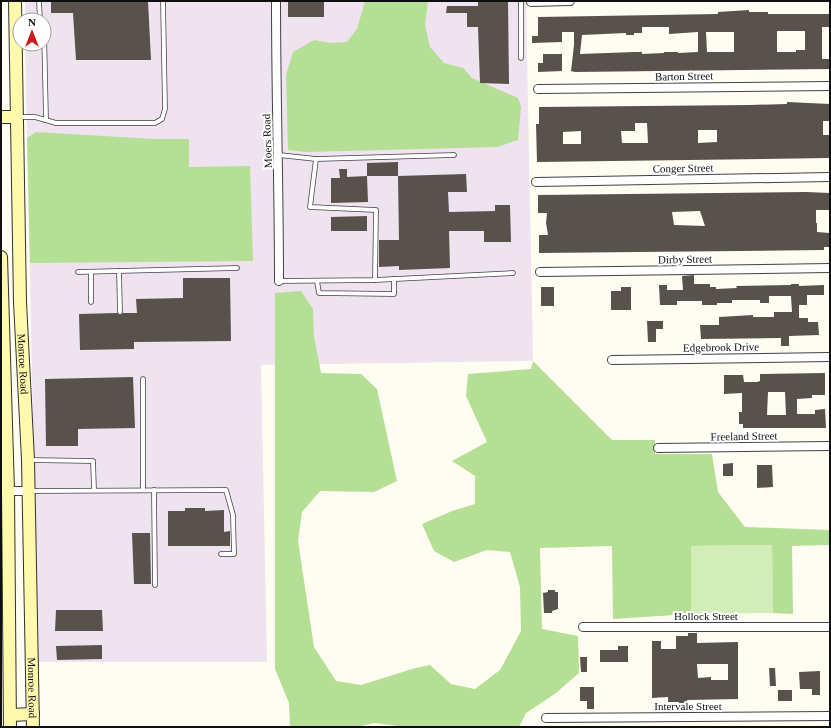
<svg xmlns="http://www.w3.org/2000/svg" width="831" height="728" font-family="'Times New Roman',serif">
	<rect width="100%" height="100%" fill="#fffdf2"/>
	<path fill="#eee3ee" d="M 25,1 L 526,1 L 533,361 L 261,365 L 267,662 L 38,662 L 25,44 L 44,44 L 44,20 L 25,20 Z"/>
	<path fill="#d2edb7" d="M 772,545 L 773,613 L 691,614 L 691,546 Z"/>
	<g fill="#b4df95">
		<path d="M 365,1 L 428,1 L 425,25 L 430,47 L 444,63 L 463,68 L 472,78 L 518,98 L 521,107 L 518,140 L 497,147 L 306,152 L 288,150 L 286,75 L 293,52 L 314,40 L 331,43 L 347,42 L 357,29 Z"/>
		<path d="M 36,132 L 154,139 L 189,139 L 189,167 L 250,166 L 253,261 L 30,263 L 27,138 Z"/>
		<path d="M 301,291 L 313,309 L 314,336 L 321,373 L 361,374 L 377,389 L 397,481 L 374,492 L 320,491 L 302,512 L 298,541 L 314,647 L 336,681 L 361,685 L 412,669 L 430,665 L 451,684 L 475,689 L 500,670 L 521,631 L 520,587 L 510,552 L 487,550 L 454,562 L 434,551 L 422,524 L 452,511 L 475,504 L 475,476 L 452,461 L 487,442 L 466,396 L 468,374 L 531,369 L 533,361 L 612,440 L 655,440 L 655,454 L 712,454 L 718,492 L 745,527 L 829,530 L 829,487 L 830,487 L 830,547 L 828,545 L 792,546 L 793,614 L 773,613 L 772,545 L 691,546 L 691,614 L 613,619 L 612,546 L 540,548 L 542,629 L 578,636 L 579,673 L 556,693 L 526,713 L 519,727 L 406,727 L 374,723 L 357,727 L 290,727 L 289,703 L 275,669 L 275,293 Z"/>
	</g>
	<g fill="#59514b" fill-rule="evenodd">
		<path d="M 51,1 L 148,1 L 151,60 L 76,60 L 73,13 L 51,13 Z"/>
		<rect x="288" y="1" width="36" height="16"/>
		<path d="M 478,1 L 508,1 L 509,84 L 480,83 L 478,27 L 467,27 L 467,13 L 446,13 L 447,6 L 478,6 Z"/>
		<path d="M 749,10 L 749,12 L 768,12 L 768,14 L 830,14 L 830,27 L 822,27 L 822,59 L 830,59 L 830,69 L 575,72 L 571,71 L 574,45 L 574,32 L 562,32 L 562,42 L 532,43 L 532,36 L 538,36 L 538,17 L 718,14 L 718,12 ZM 642,27 L 669,27 L 669,34 L 698,32 L 698,52 L 678,53 L 678,52 L 664,52 L 664,53 L 642,54 L 642,52 L 634,52 L 580,54 L 582,35 L 626,33 L 626,35 L 634,35 L 634,33 L 642,33 ZM 777,31 L 805,31 L 805,50 L 796,50 L 796,52 L 777,52 ZM 706,32 L 734,32 L 734,52 L 707,52 Z"/>
		<path d="M 543,54 L 562,54 L 562,71 L 538,72 L 538,63 L 543,63 Z"/>
		<path d="M 787,102 L 830,104 L 830,121 L 823,121 L 823,135 L 830,135 L 830,158 L 537,162 L 536,124 L 539,124 L 539,107 L 750,105 L 787,104 ZM 635,123 L 647,123 L 648,143 L 622,143 L 621,131 L 635,131 ZM 698,130 L 717,130 L 717,142 L 698,143 ZM 581,131 L 581,144 L 563,144 L 563,132 Z"/>
		<path d="M 398,162 L 398,176 L 367,176 L 367,163 Z"/>
		<path d="M 339,169 L 347,169 L 347,177 L 367,176 L 368,202 L 331,203 L 331,178 L 340,178 Z"/>
		<path d="M 466,174 L 467,192 L 448,192 L 449,212 L 495,211 L 495,205 L 510,205 L 511,242 L 484,242 L 484,231 L 449,231 L 450,268 L 399,270 L 399,266 L 379,267 L 379,240 L 399,240 L 398,176 Z"/>
		<path d="M 806,192 L 830,193 L 830,210 L 816,210 L 816,223 L 817,223 L 817,232 L 830,233 L 830,247 L 824,247 L 824,250 L 539,253 L 539,235 L 548,235 L 546,223 L 547,213 L 538,213 L 538,195 ZM 700,211 L 705,226 L 674,225 L 672,212 Z"/>
		<path d="M 367,216 L 367,231 L 331,231 L 331,217 Z"/>
		<path d="M 694,275 L 694,284 L 710,284 L 710,287 L 716,287 L 716,289 L 737,288 L 736,286 L 791,285 L 791,284 L 799,284 L 799,286 L 824,285 L 824,295 L 807,295 L 807,305 L 799,305 L 799,318 L 808,318 L 808,322 L 818,322 L 819,335 L 789,336 L 789,346 L 781,346 L 781,338 L 701,339 L 700,325 L 719,325 L 719,317 L 753,315 L 753,317 L 774,317 L 774,312 L 792,312 L 791,296 L 769,296 L 769,303 L 760,303 L 760,300 L 732,300 L 732,303 L 717,303 L 717,305 L 702,305 L 702,301 L 677,301 L 677,305 L 660,305 L 659,285 L 667,285 L 667,290 L 683,290 L 682,276 Z"/>
		<path d="M 183,278 L 230,278 L 231,341 L 134,342 L 134,349 L 80,350 L 79,314 L 117,313 L 120,315 L 123,313 L 137,313 L 136,299 L 183,298 Z"/>
		<rect x="541" y="287" width="13" height="19"/>
		<path d="M 621,287 L 631,287 L 631,310 L 611,310 L 611,291 L 621,291 Z"/>
		<path d="M 647,321 L 663,321 L 663,329 L 656,329 L 656,342 L 648,342 Z"/>
		<path d="M 825,373 L 825,395 L 812,395 L 812,398 L 797,399 L 797,414 L 815,414 L 815,410 L 825,409 L 826,428 L 743,428 L 743,424 L 739,424 L 739,412 L 742,412 L 742,393 L 724,394 L 724,375 L 743,375 L 744,382 L 757,382 L 760,381 L 760,374 ZM 768,392 L 785,392 L 786,415 L 767,415 Z"/>
		<path d="M 133,377 L 135,428 L 78,429 L 78,446 L 46,446 L 45,379 Z"/>
		<path d="M 733,463 L 733,476 L 723,476 L 723,464 Z"/>
		<path d="M 757,465 L 772,465 L 773,487 L 757,488 Z"/>
		<path d="M 185,508 L 205,508 L 205,511 L 224,510 L 224,532 L 230,531 L 230,546 L 168,546 L 168,511 L 185,511 Z"/>
		<path d="M 132,533 L 150,533 L 151,584 L 134,584 Z"/>
		<path d="M 548,590 L 555,590 L 555,592 L 558,592 L 558,609 L 552,611 L 552,613 L 544,613 L 543,593 L 548,592 Z"/>
		<path d="M 56,610 L 102,610 L 103,631 L 55,631 Z"/>
		<path d="M 688,633 L 697,633 L 697,643 L 738,642 L 738,699 L 687,700 L 687,709 L 679,709 L 679,702 L 668,702 L 668,697 L 652,698 L 652,641 L 661,641 L 661,649 L 676,649 L 676,636 L 688,636 ZM 697,664 L 728,664 L 728,680 L 711,680 L 711,677 L 698,678 Z"/>
		<path d="M 102,645 L 102,659 L 57,660 L 56,646 Z"/>
		<path d="M 618,646 L 628,646 L 628,662 L 600,662 L 600,650 L 618,650 Z"/>
		<path d="M 580,657 L 587,657 L 587,672 L 581,672 Z"/>
		<path d="M 769,668 L 775,668 L 776,686 L 770,686 Z"/>
		<path d="M 820,671 L 820,695 L 812,695 L 812,689 L 800,689 L 799,672 Z"/>
		<path d="M 580,687 L 594,687 L 594,709 L 587,709 L 587,701 L 580,701 Z"/>
		<rect x="778" y="690" width="14" height="11"/>
	</g>
	<g fill="none" stroke-linecap="round" stroke-linejoin="round">
		<g stroke="#424242" stroke-width="5.5">
			<g id="lane">
				<path d="M 39,1 L 40,20"/>
				<path d="M 521,1 L 521,58"/>
				<path d="M 44,29 L 46,120"/>
				<path d="M 19,117 L 35,117 L 56,123 L 155,123 L 162,119 L 165,109 L 163,1"/>
				<path d="M 279,155 L 316,159 L 454,155"/>
				<path d="M 316,159 L 310,207 L 376,210 L 375,280"/>
				<path d="M 119,271 L 120,312"/>
				<path d="M 78,272 L 237,268"/>
				<path d="M 91,272 L 91,302"/>
				<path d="M 279,281 L 375,280 L 513,273"/>
				<path d="M 317,281 L 319,293 L 394,294 L 394,279"/>
				<path d="M 143,379 L 143,490"/>
				<path d="M 29,460 L 93,461 L 94,490"/>
				<path d="M 154,490 L 155,585"/>
				<path d="M 31,491 L 226,490 L 233,515 L 234,554 L 221,554"/>
			</g>
		</g>
		<g stroke="#424242" stroke-width="10">
			<g id="street">
				<path d="M 276,1 C 276,94 279,188 279,281"/>
				<path d="M 531,2 L 570,1"/>
				<path d="M 538,89 L 830,86"/>
				<path d="M 536,182 L 830,177"/>
				<path d="M 540,272 L 830,268"/>
				<path d="M 612,360 L 830,357"/>
				<path d="M 658,448 L 830,446"/>
				<path d="M 1,491 L 29,491"/>
				<path d="M 583,627 L 830,627"/>
				<path d="M 546,718 L 830,716"/>
			</g>
		</g>
		<g stroke="#313131" stroke-width="14">
			<g id="secondary">
				<path id="s1" d="M 15,1 L 20,302 L 28,460 L 33,727"/>
				<path d="M 1,117 L 17,117"/>
				<path d="M 1,257 L 8,491 L 10,727"/>
				<path d="M 10,715 L 33,714"/>
			</g>
		</g>
		<use href="#lane" stroke="#fff" stroke-width="4"/>
		<use href="#street" stroke="#fff" stroke-width="8"/>
		<use href="#secondary" stroke="#fff9ad" stroke-width="12"/>
	</g>
	<g text-anchor="middle" dominant-baseline="central" stroke-width="4" stroke-linejoin="round" paint-order="stroke">
		<g font-size="11" fill="#0f0f0f" stroke="#fff">
			<text transform="translate(684 76) rotate(-1)">Barton Street</text>
			<text transform="translate(267 141) rotate(-92)">Moers Road</text>
			<text transform="translate(683 168) rotate(-1)">Conger Street</text>
			<text transform="translate(685 259) rotate(-1)">Dirby Street</text>
			<text transform="translate(721 347) rotate(-1)">Edgebrook Drive</text>
			<text stroke="none"><textPath href="#s1" startOffset="363">Monroe Road</textPath></text>
			<text transform="translate(744 436) rotate(-1)">Freeland Street</text>
			<text x="706" y="616">Hollock Street</text>
			<text stroke="none"><textPath href="#s1" startOffset="687">Monroe Road</textPath></text>
			<text x="688" y="706">Intervale Street</text>
		</g>
	</g>
	<rect width="831" height="728" fill="none" stroke="#0f0f0f" stroke-width="4"/>
	<g transform="translate(32 32)"><circle r="19" fill="#ffffff" stroke="#9f9f9f"/>
	<path d="M0-3L7 15L0 10L-7 15Z" fill="#cb1b1e"/>
	<text y="-6" font-size="11" font-weight="bold" text-anchor="middle" fill="#0f0f0f">N</text>
	</g>
</svg>
